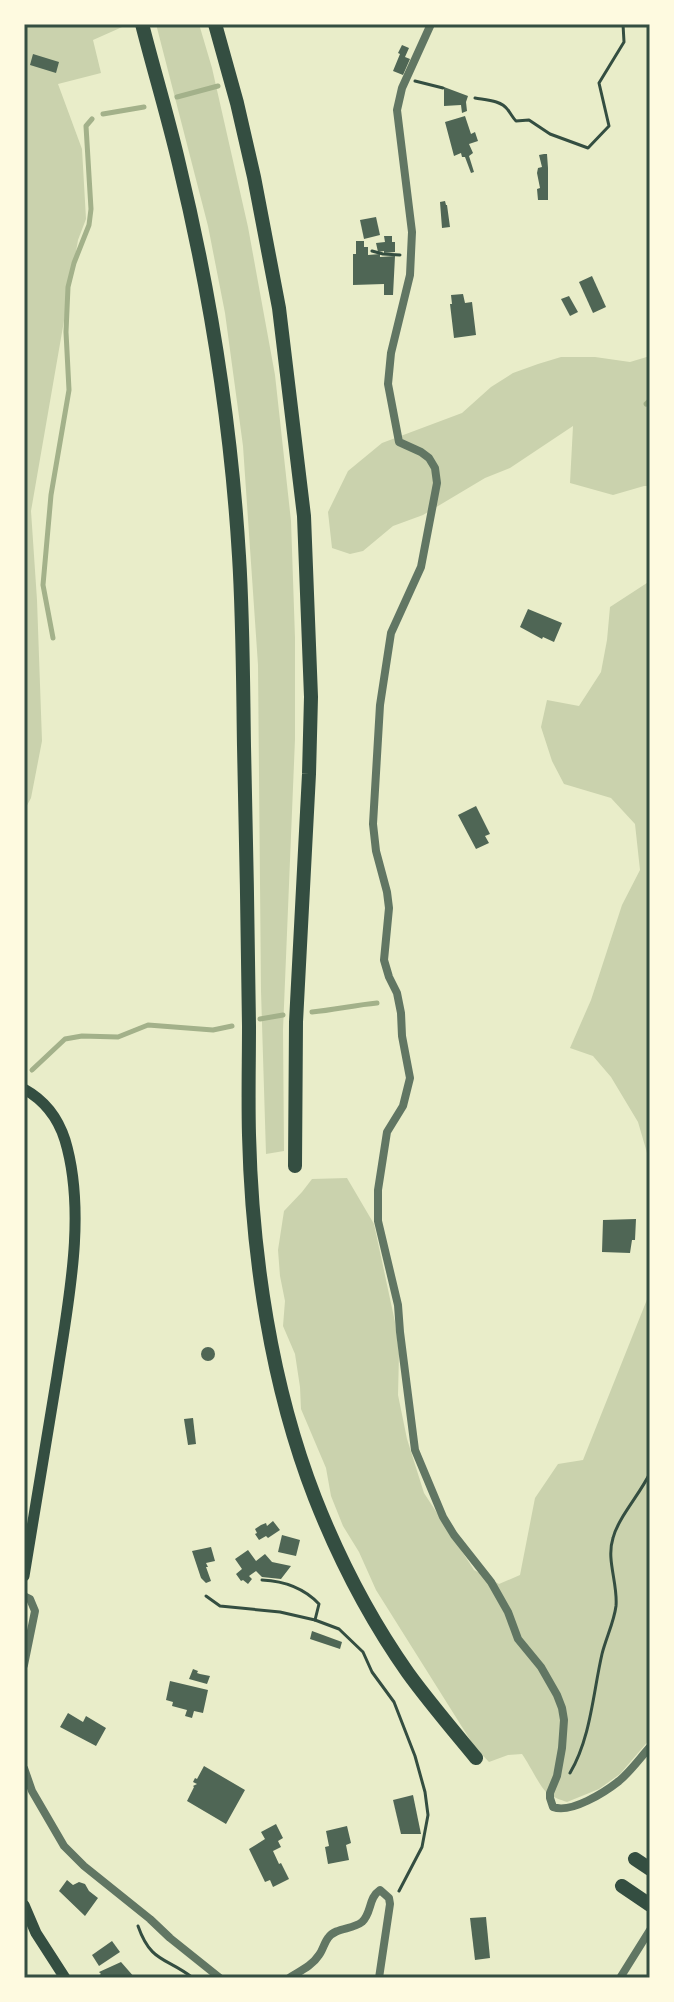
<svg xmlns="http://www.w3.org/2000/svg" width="674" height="2002" font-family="'Work Sans',sans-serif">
	<rect width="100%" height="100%" fill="#e9edc9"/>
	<g fill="#cad2ad">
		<path d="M 24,24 L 129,24 L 93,40 L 101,73 L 58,84 L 82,149 L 86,219 L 78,240 L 31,511 L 37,600 L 42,741 L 31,798 L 24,811 Z"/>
		<path d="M 156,24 L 199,24 L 212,68 L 248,227 L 275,375 L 291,521 L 295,638 L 295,739 L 283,1030 L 284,1151 L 266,1154 L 261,991 L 258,665 L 243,446 L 225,313 L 208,226 Z"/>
		<path d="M 650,356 L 650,486 L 644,486 L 613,495 L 570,483 L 573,426 L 510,468 L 485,478 L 423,515 L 393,526 L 363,551 L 350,554 L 332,548 L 328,512 L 348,471 L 382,443 L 462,413 L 491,387 L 513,373 L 538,364 L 561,357 L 595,357 L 630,362 Z"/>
		<path d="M 650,581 L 650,1163 L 638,1122 L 611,1077 L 593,1056 L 570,1048 L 591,1000 L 622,905 L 640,870 L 635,824 L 611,798 L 564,784 L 552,761 L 541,727 L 547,700 L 579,706 L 601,672 L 607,640 L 610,607 Z"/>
		<path d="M 347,1178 L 374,1224 L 395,1322 L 399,1354 L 398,1395 L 407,1439 L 424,1493 L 474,1570 L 499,1584 L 520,1575 L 535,1498 L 558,1464 L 583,1460 L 650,1292 L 650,1739 L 620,1774 L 599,1789 L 567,1802 C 561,1800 553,1797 548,1794 C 539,1786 530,1765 522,1754 L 508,1755 L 489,1762 L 474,1746 L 376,1590 L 359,1552 L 343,1526 L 331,1496 L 326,1468 L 301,1409 L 300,1387 L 295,1354 L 283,1326 L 285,1301 L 280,1276 L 278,1250 L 284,1211 L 302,1192 L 312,1179 Z"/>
	</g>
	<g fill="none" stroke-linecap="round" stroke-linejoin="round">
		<g stroke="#a3b18a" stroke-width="5">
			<path d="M 177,97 L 218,86"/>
			<path d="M 103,114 L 144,107"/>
			<path d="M 646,404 L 650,400"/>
			<path d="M 53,638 L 43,585 L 51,495 L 69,390 L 66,332 L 68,287 L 74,263 L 89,225 L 91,209 L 86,126 L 92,119"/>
			<path d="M 312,1012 C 334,1010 355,1005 377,1003"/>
			<path d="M 260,1019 L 283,1015"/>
			<path d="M 32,1070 L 65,1039 L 82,1036 L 118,1037 L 148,1025 L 213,1030 L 232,1026"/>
		</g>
	</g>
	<g fill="#4f6655">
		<path d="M 402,45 L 409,48 L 405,57 L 410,59 L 403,75 L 393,71 L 400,54 L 398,53 Z"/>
		<path d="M 33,54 L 59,62 L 56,73 L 30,65 Z"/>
		<path d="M 444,87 L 468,96 L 466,102 L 467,111 L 462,113 L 461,105 L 444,106 Z"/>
		<path d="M 465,116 L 471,134 L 475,132 L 478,141 L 469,144 L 473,153 L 469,156 L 474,172 L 471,173 L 465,157 L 462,157 L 461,153 L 454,156 L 445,122 Z"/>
		<path d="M 544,154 L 547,154 L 548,168 L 548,200 L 538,200 L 537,189 L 540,188 L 537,173 L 538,168 L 542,167 L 539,155 Z"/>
		<path d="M 445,201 L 446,205 L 447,205 L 450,227 L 442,228 L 440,202 Z"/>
		<path d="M 376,217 L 380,235 L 364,239 L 360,220 Z"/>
		<path d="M 384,236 L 392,236 L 392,242 L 395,242 L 395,252 L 384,253 L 384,251 L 378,252 L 376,243 L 385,242 Z"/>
		<path d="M 356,241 L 364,241 L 364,247 L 368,247 L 368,255 L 380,254 L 380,257 L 395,256 L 393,295 L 384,295 L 384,284 L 353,285 L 353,254 L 356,254 Z"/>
		<path d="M 592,276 L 606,307 L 593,313 L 579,282 Z"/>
		<path d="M 463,294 L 465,303 L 472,302 L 476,335 L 454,338 L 450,304 L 452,304 L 451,295 Z"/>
		<path d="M 569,296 L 578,312 L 570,316 L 561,299 Z"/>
		<path d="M 528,609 L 562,623 L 554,642 L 543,637 L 542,639 L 520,627 Z"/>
		<path d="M 476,806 L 490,834 L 485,836 L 489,843 L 476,849 L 458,815 Z"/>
		<path d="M 636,1219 L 635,1240 L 632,1240 L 630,1253 L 602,1252 L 603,1220 Z"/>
		<circle cx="208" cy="1354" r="7"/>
		<path d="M 193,1418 L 196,1444 L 188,1445 L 184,1419 Z"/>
		<path d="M 273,1521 L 280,1530 L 268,1538 L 266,1536 L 259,1540 L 255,1534 L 257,1533 L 255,1529 L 261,1525 L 266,1523 L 267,1526 Z"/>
		<path d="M 282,1535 L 300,1540 L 296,1556 L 278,1552 Z"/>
		<path d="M 211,1547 L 215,1561 L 206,1563 L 208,1567 L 206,1567 L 211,1581 L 206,1583 L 201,1578 L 192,1551 Z"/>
		<path d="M 248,1550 L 256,1561 L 265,1554 L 272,1562 L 291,1566 L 281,1579 L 262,1577 L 256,1571 L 249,1576 L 252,1579 L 248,1584 L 243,1580 L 241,1581 L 236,1574 L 242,1569 L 235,1559 Z"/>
		<path d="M 312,1631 L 342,1642 L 340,1649 L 310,1639 Z"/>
		<path d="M 193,1669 L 198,1671 L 197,1673 L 200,1674 L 210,1676 L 207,1684 L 189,1679 Z"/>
		<path d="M 170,1681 L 208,1690 L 203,1713 L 194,1711 L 192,1718 L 185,1716 L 187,1710 L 172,1706 L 173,1702 L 166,1700 Z"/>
		<path d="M 68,1713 L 83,1722 L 86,1716 L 106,1728 L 96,1746 L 60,1727 Z"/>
		<path d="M 204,1766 L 245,1790 L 226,1824 L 187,1801 L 194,1787 L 193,1786 L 197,1784 L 193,1782 L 195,1778 L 197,1779 Z"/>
		<path d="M 413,1795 L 421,1834 L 401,1834 L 393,1800 Z"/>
		<path d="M 276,1824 L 283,1838 L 278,1841 L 281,1847 L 273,1851 L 279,1864 L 281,1863 L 289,1879 L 273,1887 L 270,1880 L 265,1882 L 249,1849 L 265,1839 L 261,1832 Z"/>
		<path d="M 347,1826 L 351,1843 L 346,1845 L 349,1860 L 328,1864 L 325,1847 L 329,1846 L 326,1831 Z"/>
		<path d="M 67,1880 L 73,1885 L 79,1882 L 85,1884 L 89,1891 L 98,1898 L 85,1916 L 59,1891 Z"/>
		<path d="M 486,1917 L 490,1958 L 475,1960 L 470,1918 Z"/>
		<path d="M 112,1941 L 120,1952 L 99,1966 L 92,1955 Z"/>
		<path d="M 121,1962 L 135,1978 L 95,1978 L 101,1974 L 99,1972 Z"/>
	</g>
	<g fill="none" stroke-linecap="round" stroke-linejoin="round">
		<g stroke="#344e41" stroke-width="3">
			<path d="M 415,81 L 443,88"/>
			<path d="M 475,98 C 486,100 501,100 508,110 C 511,114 513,118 516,121 L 529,120 L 550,134 L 588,148 L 609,126 L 599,83 L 624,42 L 623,24"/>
			<path d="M 372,251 L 383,254 L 400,255"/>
			<path d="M 262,1580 C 283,1581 304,1588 319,1604 L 315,1620 L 339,1629 L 363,1652 L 372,1672 L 394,1702 L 415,1756 L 425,1792 L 428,1815 L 422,1847 L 399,1891"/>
			<path d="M 206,1596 L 220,1606 L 280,1612 L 315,1620"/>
			<path d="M 570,1773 C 591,1737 593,1693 602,1654 C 606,1638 614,1622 616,1606 C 618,1583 606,1560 613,1538 C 618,1518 640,1494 650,1473"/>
			<path d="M 138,1926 C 151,1963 166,1957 193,1978"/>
		</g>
		<g stroke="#617663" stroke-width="8">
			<path d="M 431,24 L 402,88 L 397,110 L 412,232 L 410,275 L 391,353 L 388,384 L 399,442 L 421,452 L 429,458 L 435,468 L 437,483 L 421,567 L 391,633 L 380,705 L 373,824 L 376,851 L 387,892 L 389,908 L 384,960 L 389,977 L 397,993 L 401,1013 L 402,1036 L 410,1078 L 403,1106 L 387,1132 L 378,1190 L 378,1221 L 398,1305 L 400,1332 L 415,1450 L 443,1517 L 454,1535 L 491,1582 L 508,1612 L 518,1639 L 541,1667 L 557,1695 L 562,1708 L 564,1720 L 562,1748 L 557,1776 L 550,1793 L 550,1798 L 553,1807 C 571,1814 605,1792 619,1781 C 631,1771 640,1758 650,1747"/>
			<path d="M 24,1596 L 30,1599 L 35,1611 L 24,1665"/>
			<path d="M 24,1768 L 32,1791 L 64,1846 L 84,1866 L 150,1919 L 170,1938 L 220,1978"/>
			<path d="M 289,1978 C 300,1971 312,1966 319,1955 C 323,1950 324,1943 328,1938 C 336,1927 352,1930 362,1922 C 372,1913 368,1898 380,1890 L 389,1898 L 390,1904 L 379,1978"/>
			<path d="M 620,1978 L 650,1930"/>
		</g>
		<g stroke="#344e41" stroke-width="11">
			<path d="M 24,1089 C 44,1100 58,1118 65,1140 C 87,1213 68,1303 57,1376 C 46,1443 35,1509 24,1576"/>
			<path d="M 24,1905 L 36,1933 L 65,1978"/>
		</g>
		<g stroke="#344e41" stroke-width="14">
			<path d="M 142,24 C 154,71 168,117 179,164 C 210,292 231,424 239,556 C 243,619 243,683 244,746 C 246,839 248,933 249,1026 C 249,1062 248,1099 249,1135 C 252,1255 271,1385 315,1498 C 339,1559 370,1619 408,1673 C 429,1702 453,1730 476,1758"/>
			<path d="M 215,24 L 237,103 L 254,177 L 279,308 L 304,516 L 311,697 L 309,774 L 296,1022 L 295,1166"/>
			<path d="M 635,1859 L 650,1869"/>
			<path d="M 622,1886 L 650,1905"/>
		</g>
	</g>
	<rect width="674" height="2002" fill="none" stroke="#fefae0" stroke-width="52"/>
	<rect x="26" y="26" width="622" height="1950" fill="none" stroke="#344e41" stroke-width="3"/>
</svg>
